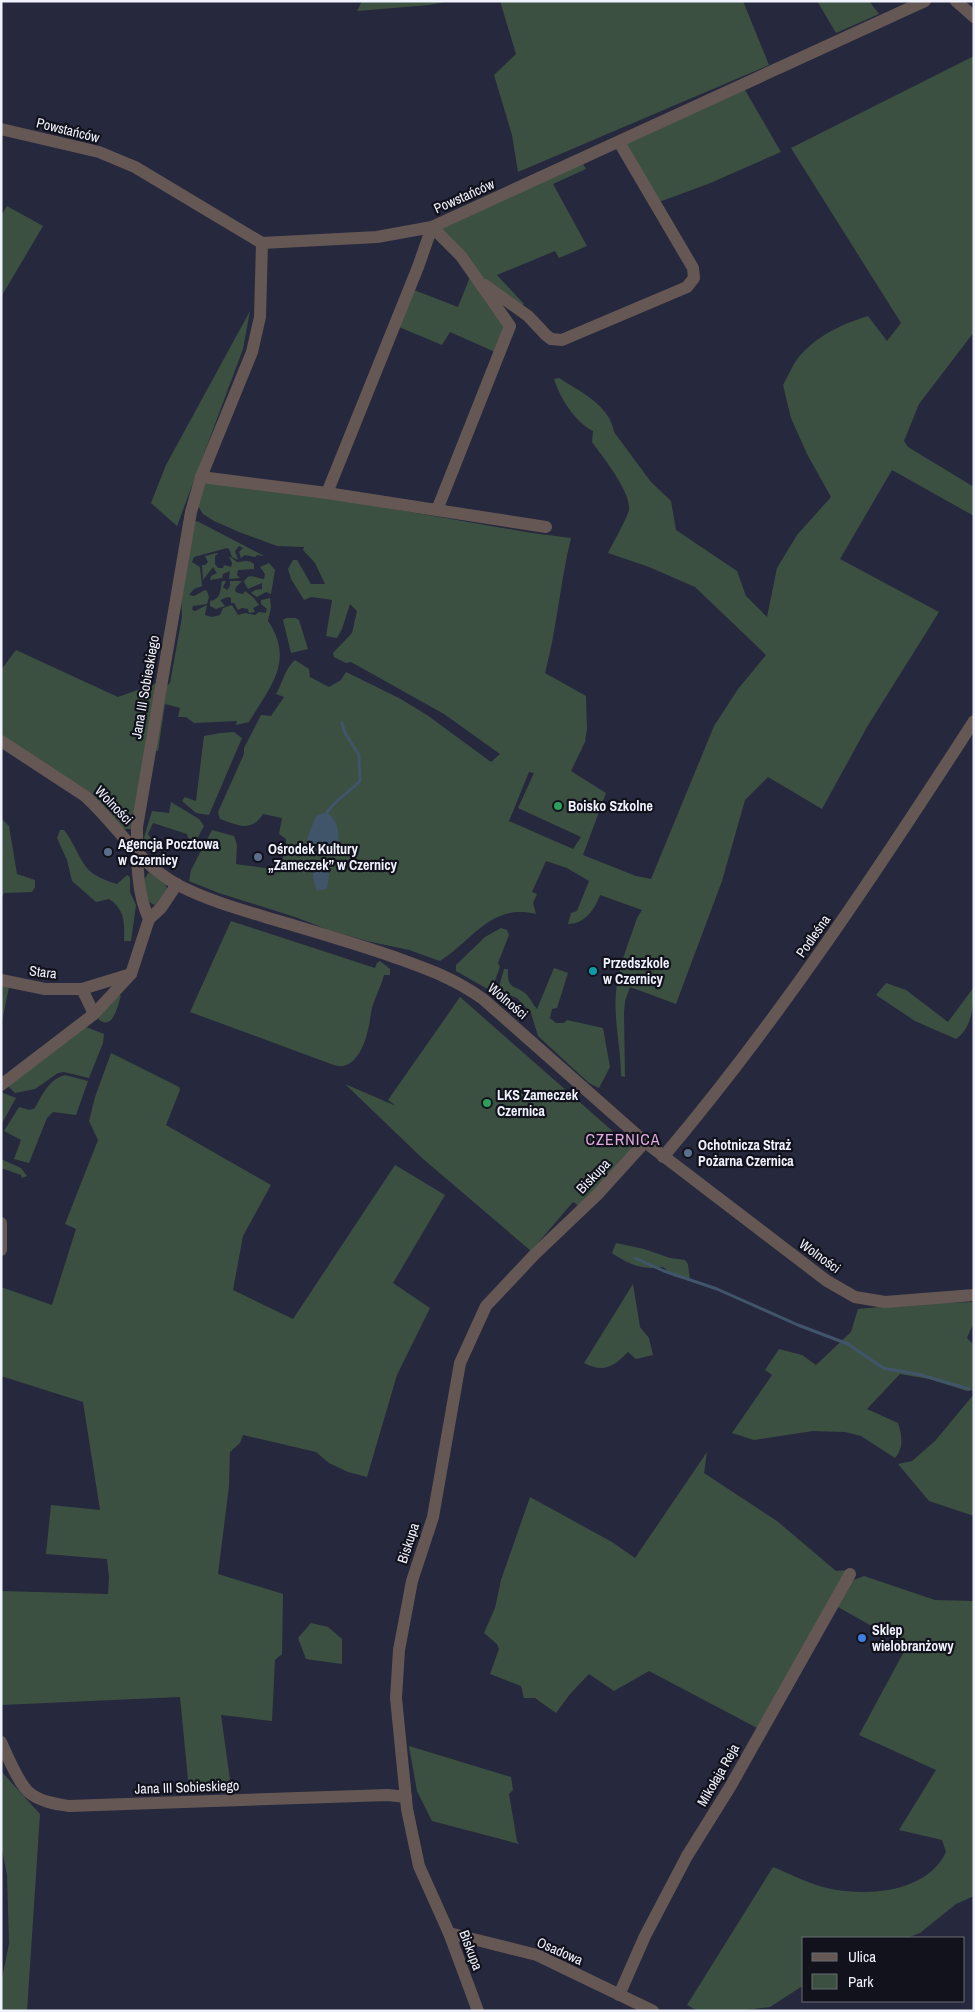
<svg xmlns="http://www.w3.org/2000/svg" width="975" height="2012" font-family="'Archivo Narrow',sans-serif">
	<rect width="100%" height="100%" fill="#26283d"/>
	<g fill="#3b5041" fill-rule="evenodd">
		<path d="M 362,1 L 450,1 L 429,5 L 357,11 Z"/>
		<path d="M 500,1 L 743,1 L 769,65 L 518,172 L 512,135 L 494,75 L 516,54 Z"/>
		<path d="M 817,1 L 869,1 L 879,14 L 836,33 Z"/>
		<path d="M 974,56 L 974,332 L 919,404 L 904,441 L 908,447 L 974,487 L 974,516 L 892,470 L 840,559 L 939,612 L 867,727 L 822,809 L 768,777 L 745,800 L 722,881 L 676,1004 L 630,987 L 625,1001 L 624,1013 L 625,1077 L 621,1076 C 621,1046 612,1014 617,984 C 620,962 630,940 637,918 L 642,910 L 600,895 C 595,909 585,924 568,924 L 571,913 L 577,911 L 589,881 L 567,868 L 546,861 L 532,892 L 537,894 L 533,903 L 536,914 C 491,903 473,940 440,961 L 409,950 L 367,941 L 329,930 L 295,917 L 219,893 L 189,881 L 191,870 L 212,830 L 234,836 L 237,845 L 236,864 L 279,870 L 286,847 L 286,839 L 279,834 L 282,818 L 263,814 C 251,833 238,825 220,819 L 218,812 L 244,754 L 244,748 L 261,715 L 271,716 L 284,697 L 276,694 C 283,682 284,670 295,660 L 309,669 L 310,677 L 329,687 L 341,680 L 346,672 L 399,698 L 427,715 L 491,762 L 500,754 L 444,714 L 351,662 L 346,663 L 334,657 L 333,653 L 352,633 L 357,611 L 350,604 L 342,629 L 337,638 L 326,636 L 332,600 L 311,597 L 304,600 L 291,579 L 288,569 L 293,560 L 297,560 L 311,584 L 325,584 L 315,563 L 303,550 L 304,547 L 277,546 L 239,532 L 214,521 L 203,514 L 198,506 L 204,484 L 209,483 L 330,498 L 532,533 L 571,538 C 560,582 557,629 545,673 L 586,696 L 587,729 L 585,742 L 571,771 L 606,793 L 583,855 L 636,876 L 651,879 L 714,726 L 738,689 L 766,655 L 695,587 L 649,567 L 608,553 C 612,545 628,516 629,510 C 631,492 603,457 592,442 L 593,431 C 575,422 560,398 554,379 L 559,378 C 579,391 610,405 614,432 L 651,482 L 671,501 L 676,530 L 737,571 L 746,596 L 767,617 L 777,568 L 797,535 L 831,497 L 807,454 L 791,418 L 783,385 C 788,376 792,366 798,358 C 816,336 842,324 868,316 L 887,341 L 901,323 L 791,148 ZM 529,772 L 534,773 L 518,808 L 581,837 L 573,849 L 509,821 Z"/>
		<path d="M 745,90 L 781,152 L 708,184 L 659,202 L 623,143 Z"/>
		<path d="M 582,162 L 586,169 L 553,184 L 587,246 L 559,258 L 555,251 L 497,275 L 524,304 L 520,306 L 481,278 L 440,228 Z"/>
		<path d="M 7,206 L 43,226 L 1,297 L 1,216 Z"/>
		<path d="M 470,277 L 504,325 L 495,352 L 450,332 L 442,345 L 399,327 L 414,290 L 458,307 Z"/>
		<path d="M 250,311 L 243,349 L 177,526 L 151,503 L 166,465 Z"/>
		<path d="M 197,521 L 264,556 L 257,555 L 255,557 L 245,555 L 241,558 L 239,552 L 243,548 L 239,546 L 235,551 L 238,560 L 232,557 L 229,549 L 227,548 L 194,557 L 192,562 L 200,567 L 202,586 L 194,589 L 189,595 L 194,596 L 205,590 L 207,591 L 209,597 L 207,604 L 193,606 L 192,610 L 195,611 L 207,605 L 205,615 L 212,617 L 220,615 L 223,608 L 232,605 L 238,615 L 245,613 L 255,615 L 259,612 L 266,613 L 267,609 L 261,604 L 261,600 L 270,598 L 271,607 L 268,621 C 295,661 270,687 249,722 L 236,725 L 237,721 L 194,723 L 186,717 L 178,717 L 180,708 L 165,704 L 158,751 L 152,750 L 164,688 L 170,683 L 182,617 L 181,593 L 195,522 Z"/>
		<path d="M 217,553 L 218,554 L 215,556 L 215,564 L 218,568 L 223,568 L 224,565 L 231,567 L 232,563 L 229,556 L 237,562 C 243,562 247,559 254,564 L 254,569 L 238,570 L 237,575 L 240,578 L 229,579 L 230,571 L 223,574 L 222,578 L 210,580 L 211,576 L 217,573 L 213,567 L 203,580 L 202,565 L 205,565 L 208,562 L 205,556 Z"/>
		<path d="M 269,563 L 275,570 L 271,594 L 266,592 L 257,597 L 251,593 L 255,590 L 262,589 L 262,583 L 248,589 L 244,582 C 249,571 257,579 264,579 L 265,574 L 260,567 Z"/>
		<path d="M 222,581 L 226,581 L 223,587 L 227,590 L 230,586 L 230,581 L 242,581 L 236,587 L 235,591 L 238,593 L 243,594 L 245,591 L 253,597 L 259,605 L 253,608 L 255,612 L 249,613 L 248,609 L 242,608 L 238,610 L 234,603 L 231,603 L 231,598 L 228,597 L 220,600 L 225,606 L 216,609 L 210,606 L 210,601 C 222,599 220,589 222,581 Z"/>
		<path d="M 286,618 L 295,618 L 299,620 L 308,649 L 291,653 L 283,620 Z"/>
		<path d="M 16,650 L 118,697 L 157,683 L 131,829 L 123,829 L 1,736 L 1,670 Z"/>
		<path d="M 234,732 L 242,738 L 209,815 L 196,813 L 182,801 L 185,797 L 196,801 L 204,736 L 220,733 Z"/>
		<path d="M 171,802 L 199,819 L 204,826 L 198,837 L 190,843 L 187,834 L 153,823 L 148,834 L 152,840 L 151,846 L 143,841 L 152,811 L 169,813 Z"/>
		<path d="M 1,818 L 9,826 L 17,874 L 35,880 L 35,887 L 32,892 L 4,893 L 1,899 Z"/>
		<path d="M 60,830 L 64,830 C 73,841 78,856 86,867 C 93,876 107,881 117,884 L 127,875 L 130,877 L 130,892 L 136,905 L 131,941 L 124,941 C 125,925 125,909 109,899 L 96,902 L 72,881 L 67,860 L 57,838 Z"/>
		<path d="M 149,872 L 166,885 L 167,890 L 156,905 C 145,904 146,889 144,880 Z"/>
		<path d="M 231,921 L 375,968 L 377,963 L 380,961 L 390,969 L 390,975 L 384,975 C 381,988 373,1000 371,1013 C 369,1029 363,1062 343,1066 C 340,1067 334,1065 331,1064 L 190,1012 Z"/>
		<path d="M 501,928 L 507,930 L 509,935 L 498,963 L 500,967 L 491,991 L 456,971 L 456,965 L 485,937 Z"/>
		<path d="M 554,968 L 568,973 L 557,1008 L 552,1009 L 550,1018 L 556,1023 L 564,1023 L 567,1020 L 603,1028 L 610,1067 L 599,1088 L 589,1083 L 538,1036 L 531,1013 L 517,998 L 507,994 L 499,999 L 497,994 L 504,969 L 508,969 C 507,990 514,985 525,993 C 530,997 533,1005 537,1009 Z"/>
		<path d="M 886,983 L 906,990 L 948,1022 L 974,987 C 974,1005 972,1028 956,1039 L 915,1021 L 876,995 Z"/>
		<path d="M 1,985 L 9,987 L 1,1026 Z"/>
		<path d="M 117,994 L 121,996 C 117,1006 114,1030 99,1020 L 99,1015 Z"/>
		<path d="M 460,997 L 633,1149 L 579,1206 L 573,1202 L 531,1251 L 422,1158 L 345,1084 L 396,1106 L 388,1100 Z"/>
		<path d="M 86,1027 L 104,1034 L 103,1043 L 89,1078 L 64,1072 L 58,1073 L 35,1089 L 15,1093 L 8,1086 Z"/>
		<path d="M 111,1053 L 179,1087 L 180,1090 L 166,1125 L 271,1185 L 243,1236 L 233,1290 L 293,1319 L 395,1165 L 445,1195 L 393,1283 L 430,1308 L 397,1375 L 367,1477 L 348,1472 L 329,1463 L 316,1452 L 243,1435 L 240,1443 L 230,1452 L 229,1486 L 218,1574 L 283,1594 L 282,1654 L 275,1660 L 272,1721 L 221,1715 L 232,1794 L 189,1790 L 180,1697 L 1,1705 L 1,1591 L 108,1594 L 109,1577 L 107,1559 L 46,1554 L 51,1505 L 100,1510 L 83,1402 L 1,1376 L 1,1287 L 52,1305 L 76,1229 L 65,1224 L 98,1140 L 89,1121 L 95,1097 Z"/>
		<path d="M 65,1075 L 88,1081 L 76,1115 L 53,1112 L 47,1118 L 29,1163 L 14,1159 L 21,1140 L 4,1131 L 19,1107 L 30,1110 L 35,1108 C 42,1095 49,1079 65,1075 Z"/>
		<path d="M 1,1092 L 16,1098 L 1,1125 Z"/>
		<path d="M 1,1159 L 21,1168 L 27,1176 L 22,1178 L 21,1175 L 1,1168 Z"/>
		<path d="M 616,1243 L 644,1249 L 670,1258 L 685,1260 L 688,1264 L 690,1280 L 675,1277 L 663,1267 C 644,1271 628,1264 612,1253 Z"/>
		<path d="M 633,1284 L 640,1327 L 649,1338 L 653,1355 L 636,1359 L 628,1352 C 613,1367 604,1373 584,1363 Z"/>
		<path d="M 974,1302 L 974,1322 L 967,1338 L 974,1345 L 974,1390 L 967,1391 L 929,1379 L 900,1374 L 867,1409 L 898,1423 C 902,1435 904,1448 895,1458 L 861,1436 L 845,1432 L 813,1431 L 754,1440 L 732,1433 L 772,1375 L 765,1370 L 779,1349 L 802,1355 L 816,1365 L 851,1332 L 858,1309 L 912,1304 Z"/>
		<path d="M 974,1394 L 974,1516 L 929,1501 L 898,1464 L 912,1461 L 935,1441 Z"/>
		<path d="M 707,1452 L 704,1473 L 777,1521 L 836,1571 L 847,1570 L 759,1729 L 649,1671 L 614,1691 L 589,1674 L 570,1694 L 556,1713 L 535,1698 L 524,1698 L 521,1686 L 490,1674 L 499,1649 L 497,1644 L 484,1633 L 495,1608 L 501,1580 L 530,1497 L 612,1542 L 635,1558 Z"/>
		<path d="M 864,1576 L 935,1600 L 974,1601 L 974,1896 L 956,1904 L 920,1933 L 907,1938 L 804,1938 L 804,1985 L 770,2007 L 735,2011 L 698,2011 L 687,2005 L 773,1867 C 791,1874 809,1884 827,1888 C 866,1897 927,1893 946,1852 L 942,1840 L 899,1830 L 936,1770 L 859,1735 L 907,1646 L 838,1607 L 851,1581 Z"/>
		<path d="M 311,1623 L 328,1627 L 342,1639 L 342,1664 L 306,1659 L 298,1638 Z"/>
		<path d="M 409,1746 L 511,1777 L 513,1790 L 509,1794 L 517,1841 L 519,1844 L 432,1821 L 417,1791 Z"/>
		<path d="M 1,1771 L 40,1814 L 27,2011 L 1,2011 L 1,1983 L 9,1944 L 7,1875 L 1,1844 Z"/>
	</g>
	<g fill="#405569">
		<path d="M 327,812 C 339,823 339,831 338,847 C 327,846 314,847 307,839 L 316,816 Z"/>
		<path d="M 318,860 L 326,864 L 329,875 L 327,889 L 317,891 C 312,878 311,872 318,860 Z"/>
	</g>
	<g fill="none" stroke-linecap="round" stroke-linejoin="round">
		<g stroke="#405569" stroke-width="3">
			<path d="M 327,812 C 336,800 349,792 360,781 L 359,755 L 345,733 L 342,723"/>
			<path d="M 635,1258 L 664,1271 L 717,1289 L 798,1325 L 848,1344 L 883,1368 L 921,1375 L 969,1389"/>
		</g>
		<g stroke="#655854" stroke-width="12">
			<path d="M 956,1 L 974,17"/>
			<path d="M 1,129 L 99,152 L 135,167 L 262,243 L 377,237 L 432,227 L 925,1"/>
			<path d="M 485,285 L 528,316 L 546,335 L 551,339 L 562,340 L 687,287 L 694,278 L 693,268 L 619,142"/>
			<path d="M 201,477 L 327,493 L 546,527"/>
			<path d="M 327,493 L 418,267 L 432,227 L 461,256 L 510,326 L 437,510"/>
			<path d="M 1,741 L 85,796 C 117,825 139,864 178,885 C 211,902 246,911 282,922 C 319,933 357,944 394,957 C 427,969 454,978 483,999 L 645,1142 L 827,1281 L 855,1297 L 885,1302 L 974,1295"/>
			<path d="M 149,919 L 161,908 L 177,884"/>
			<path d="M 1,980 L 45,989 L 82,989 L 94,1014"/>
			<path d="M 82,989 L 131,974"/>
			<path d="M 1,1085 L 94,1014 L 131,974 L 149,919 C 136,892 137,857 137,827 L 191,512 L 201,477 L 252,352 L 260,317 L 262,243"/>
			<path d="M 663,1157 C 779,1020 877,871 974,721"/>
			<path d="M 1,1223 L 1,1250"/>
			<path d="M 1,1742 C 7,1755 20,1787 31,1794 C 42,1802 56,1804 69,1806 L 388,1795 L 406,1797"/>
			<path d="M 449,1933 L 537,1955 L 653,2011"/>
			<path d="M 619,1995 L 645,1936 L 687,1856 L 730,1787 L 850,1574"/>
			<path d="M 478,2011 L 449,1933 L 419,1866 L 407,1809 L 396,1698 L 399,1650 L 412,1581 L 433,1517 L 460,1363 L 486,1306 L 534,1255 L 597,1195 L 645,1142"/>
		</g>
	</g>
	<g fill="#2e9e5b" stroke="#11121b" stroke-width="2">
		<circle cx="558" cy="806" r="5"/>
		<circle cx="487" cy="1103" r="5"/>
	</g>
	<g fill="#5c6f8a" stroke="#11121b" stroke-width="2">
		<circle cx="108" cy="852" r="5"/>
		<circle cx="258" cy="857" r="5"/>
		<circle cx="688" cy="1153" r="5"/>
	</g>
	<circle fill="#0f9aa8" stroke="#11121b" stroke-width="2" cx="593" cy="971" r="5"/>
	<circle fill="#3f7fe0" stroke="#11121b" stroke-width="2" cx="862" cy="1638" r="5"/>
	<g text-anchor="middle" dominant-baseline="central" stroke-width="4.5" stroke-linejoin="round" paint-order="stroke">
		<g font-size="14" fill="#f0f2fd" stroke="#11121b">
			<text transform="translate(68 130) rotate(14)">Powstańców</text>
			<text transform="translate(464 196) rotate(-24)">Powstańców</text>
			<text transform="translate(145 687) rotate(-80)">Jana III Sobieskiego</text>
			<text transform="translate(114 805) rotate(46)">Wolności</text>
			<text transform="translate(813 936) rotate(-55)">Podleśna</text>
			<text transform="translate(43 972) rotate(7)">Stara</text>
			<text transform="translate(508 1001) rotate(40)">Wolności</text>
			<text transform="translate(593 1176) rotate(-46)">Biskupa</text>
			<text transform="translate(820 1256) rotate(36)">Wolności</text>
			<text transform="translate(408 1543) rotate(-72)">Biskupa</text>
			<text transform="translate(718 1775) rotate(-60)">Mikołaja Reja</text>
			<text transform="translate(187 1787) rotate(-2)">Jana III Sobieskiego</text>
			<text transform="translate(471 1950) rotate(69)">Biskupa</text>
			<text transform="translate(560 1951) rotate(24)">Osadowa</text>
		</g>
		<g font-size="14" font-weight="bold" fill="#f0f2fd" stroke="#11121b" text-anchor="start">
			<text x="568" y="806">Boisko Szkolne</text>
			<text x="118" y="844">Agencja Pocztowa<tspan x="118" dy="16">w Czernicy</tspan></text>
			<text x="268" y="849">Ośrodek Kultury<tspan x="268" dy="16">„Zameczek” w Czernicy</tspan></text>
			<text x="603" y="963">Przedszkole<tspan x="603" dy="16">w Czernicy</tspan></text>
			<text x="497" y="1095">LKS Zameczek<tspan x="497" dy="16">Czernica</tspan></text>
			<text x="698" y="1145">Ochotnicza Straż<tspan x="698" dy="16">Pożarna Czernica</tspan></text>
			<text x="872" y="1630">Sklep<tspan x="872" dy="16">wielobranżowy</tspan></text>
		</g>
		<g font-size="16" letter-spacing="1" fill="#e4aae2" stroke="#11121b">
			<text x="623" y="1139">CZERNICA</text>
		</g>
	</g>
	<rect width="975" height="2012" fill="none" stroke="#f0f2fd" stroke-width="5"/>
	<rect x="802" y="1937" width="162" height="65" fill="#11121b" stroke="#6a6c75"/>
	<rect x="812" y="1953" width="25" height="8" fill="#655854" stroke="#6a6c75"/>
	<text x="848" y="1962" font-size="15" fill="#f0f2fd">Ulica</text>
	<rect x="812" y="1974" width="25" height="15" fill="#3b5041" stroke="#6a6c75"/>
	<text x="848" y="1987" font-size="15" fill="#f0f2fd">Park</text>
</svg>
